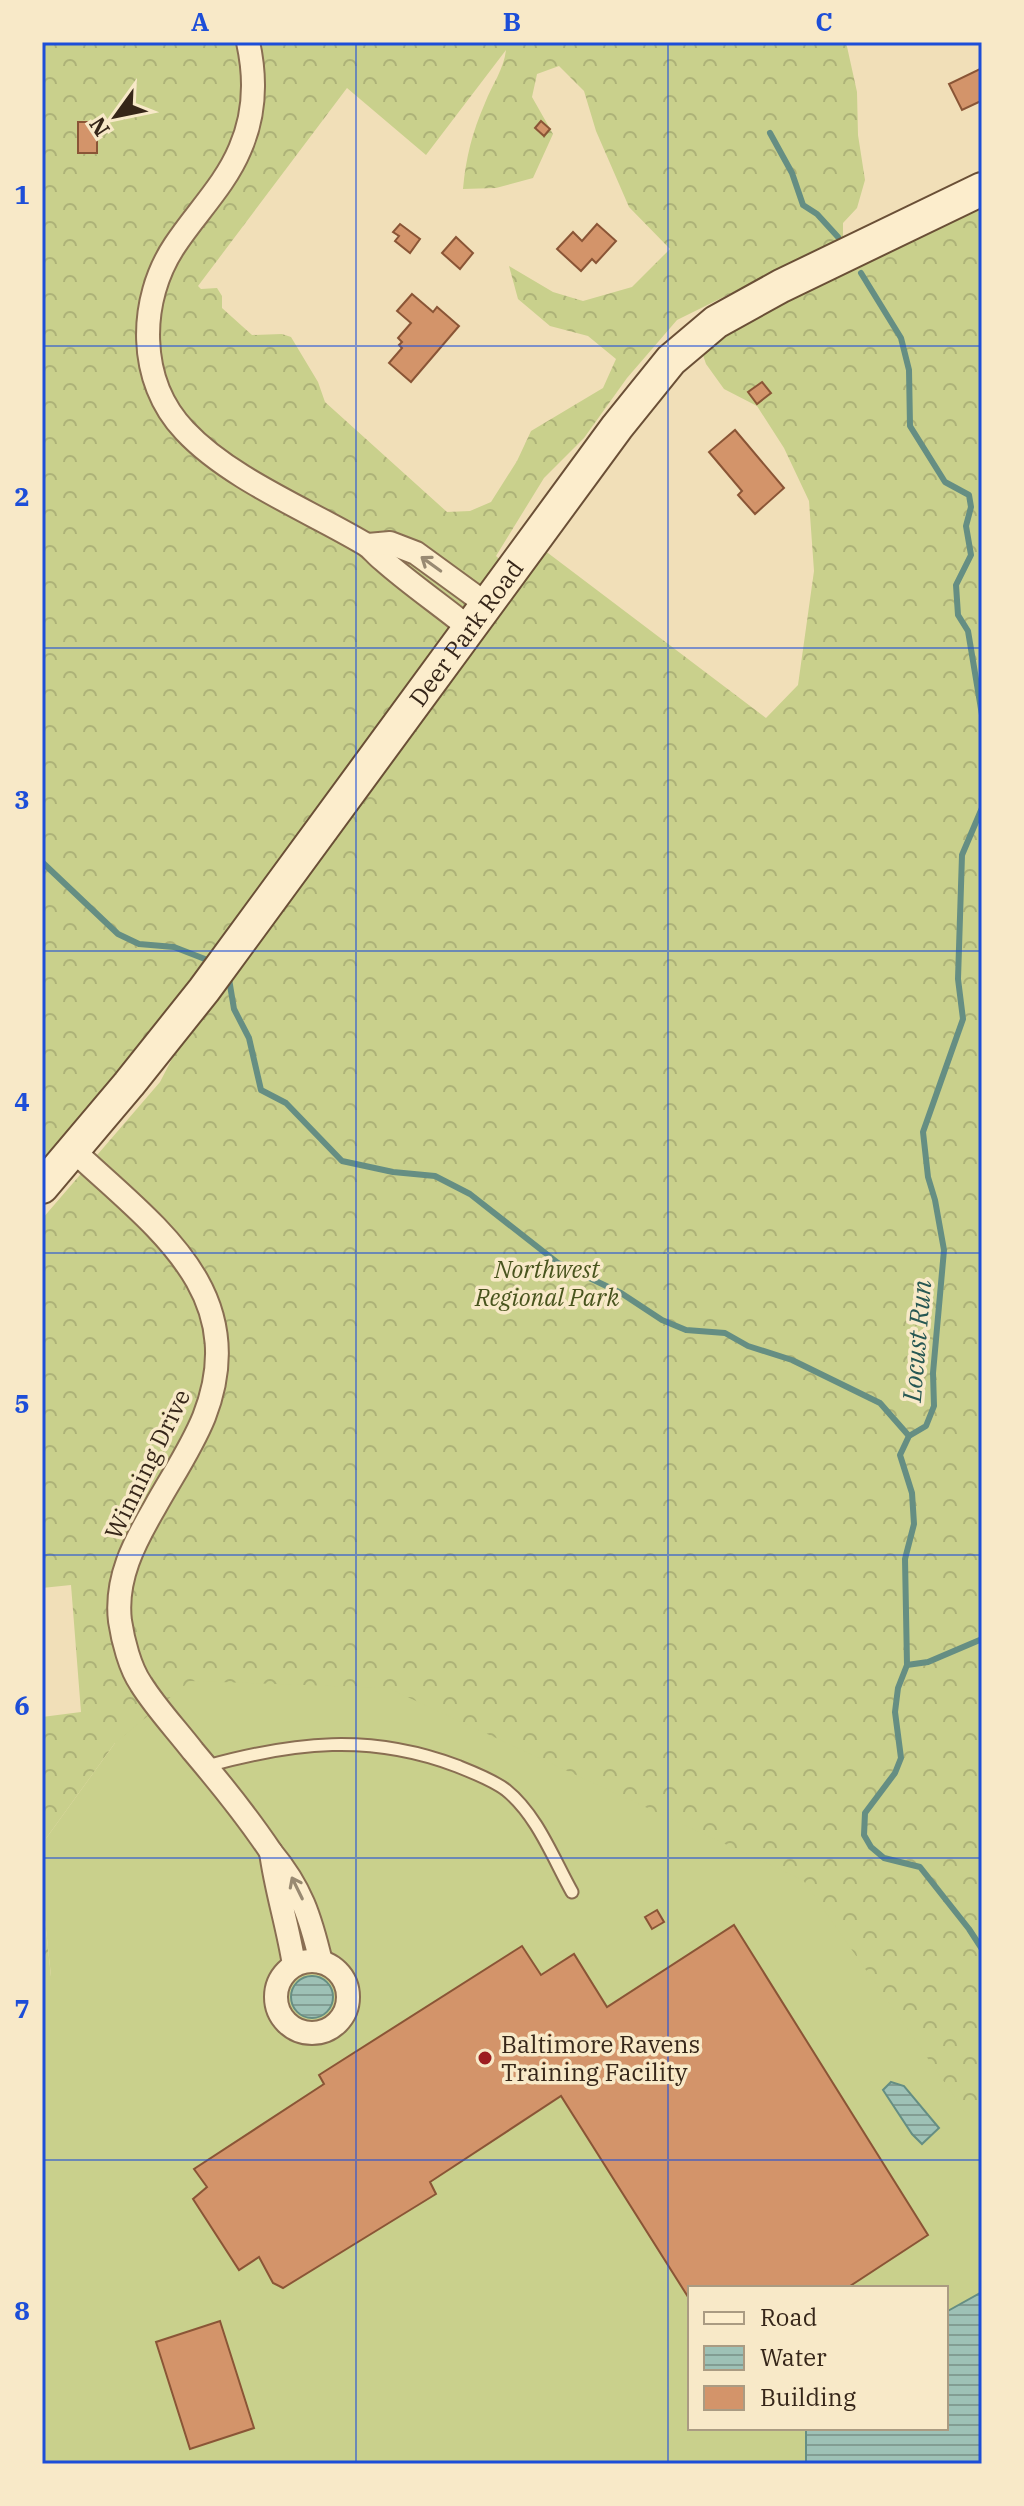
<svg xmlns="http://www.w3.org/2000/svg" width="1024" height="2506" font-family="'IBM Plex Serif',serif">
	<defs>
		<pattern id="forest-crowns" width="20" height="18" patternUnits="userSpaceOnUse" patternTransform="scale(2)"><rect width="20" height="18" fill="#c9d08c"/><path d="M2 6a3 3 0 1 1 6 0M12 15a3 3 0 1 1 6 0" fill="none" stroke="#adb278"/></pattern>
		<pattern id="water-rules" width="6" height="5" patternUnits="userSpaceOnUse" patternTransform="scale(2)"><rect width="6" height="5" fill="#9ec1b6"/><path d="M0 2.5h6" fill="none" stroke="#829d93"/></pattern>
	</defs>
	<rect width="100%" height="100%" fill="#f1dfb8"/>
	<g fill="url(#forest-crowns)" fill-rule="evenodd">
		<path d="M 42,42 L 846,42 L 857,92 L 858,135 L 865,180 L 857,208 L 843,223 L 843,247 L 798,268 L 792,263 L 677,320 L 627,378 L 584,438 L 544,478 L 496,556 L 518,576 L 540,547 L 766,718 L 798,685 L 814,571 L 809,501 L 784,448 L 757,406 L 724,389 L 706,364 L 702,352 L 720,334 L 784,298 L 982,204 L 982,2180 L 115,1743 L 42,1844 L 42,1717 L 81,1712 L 71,1585 L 42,1588 L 42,1219 L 160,1082 L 192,1020 L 149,1040 L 42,1160 ZM 506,50 C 504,69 492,85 485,103 C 472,133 466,157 463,189 L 496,188 L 533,178 L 553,134 L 532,97 L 537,74 L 559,66 L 584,91 L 596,131 L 629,207 L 670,249 L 632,287 L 583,301 L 553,292 L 509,266 L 518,299 L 550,326 L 588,336 L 616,359 L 603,388 L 531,431 L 517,461 L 491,502 L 470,511 L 447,512 L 325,402 L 318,382 L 291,337 L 282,334 L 252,335 L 222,308 L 222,296 L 217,288 L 201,289 L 198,286 L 347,88 L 426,155 Z"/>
		<path d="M 42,1891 L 51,1977 L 42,1981 Z"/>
	</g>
	<path fill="#c9d08c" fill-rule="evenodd" d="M 190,1681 L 388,1688 L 803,1880 L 982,2136 L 982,2464 L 42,2464 L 42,1981 L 51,1976 L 42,1891 L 42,1844 L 115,1743 ZM 690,2288 L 946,2288 L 946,2428 L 690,2428 Z"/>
	<g fill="url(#water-rules)" stroke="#658e83" stroke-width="2">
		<circle cx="312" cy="1997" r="21"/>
		<path d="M 891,2082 L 904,2086 L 939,2128 L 922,2144 L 912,2134 L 883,2090 Z"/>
		<path d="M 982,2292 L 982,2464 L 806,2464 L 806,2428 L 946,2428 L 946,2312 Z"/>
	</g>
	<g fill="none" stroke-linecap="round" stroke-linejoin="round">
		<g stroke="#658e83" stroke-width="6">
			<path d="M 770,133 L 792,173 L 803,205 L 817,214 L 838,237"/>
			<path d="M 861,273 L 901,338 L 909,370 L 910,426 L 945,482 L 969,495 L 971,507 L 966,526 L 971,555 L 956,585 L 958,615 L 968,631 L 982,715"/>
			<path d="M 982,808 L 962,855 L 958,979 L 963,1019 L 923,1132 L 928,1177 L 935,1200 L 944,1250 L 933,1373 L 934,1406 L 926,1426 L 909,1436 L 900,1455 L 912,1493 L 914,1524 L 905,1559 L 907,1665 L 898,1688 L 895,1712 L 901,1758 L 895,1773 L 865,1813 L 864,1835 L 871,1847 L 884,1858 L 920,1867 L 969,1929 L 982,1949"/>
			<path d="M 42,862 L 118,934 L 139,944 L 174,947 L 210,961"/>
			<path d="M 229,979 L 234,1009 L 249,1038 L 261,1090 L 286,1103 L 342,1161 L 393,1172 L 435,1176 L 470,1194 L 558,1263 L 621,1293 L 662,1320 L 686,1330 L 725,1333 L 748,1346 L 792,1360 L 880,1403 L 909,1436"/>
			<path d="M 907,1665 L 928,1662 L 982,1639"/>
		</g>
	</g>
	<g fill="#d3946a" stroke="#8a5536" stroke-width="2">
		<path d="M 982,68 L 982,104 L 981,101 L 962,110 L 949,84 Z"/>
		<path d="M 541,121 L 550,129 L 544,136 L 535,128 Z"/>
		<rect x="78" y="122" width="19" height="31"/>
		<path d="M 400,224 L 420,239 L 410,253 L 395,241 L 399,236 L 393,232 Z"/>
		<path d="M 597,224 L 616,241 L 596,263 L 592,259 L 581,271 L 557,249 L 573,232 L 582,241 Z"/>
		<path d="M 456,237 L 473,253 L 460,269 L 442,253 Z"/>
		<path d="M 412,294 L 433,312 L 437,307 L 459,326 L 411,382 L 389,363 L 402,348 L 399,345 L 402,342 L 398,338 L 411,323 L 397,311 Z"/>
		<path d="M 762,382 L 771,393 L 757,404 L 748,392 Z"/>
		<path d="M 735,430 L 784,488 L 755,514 L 738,495 L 742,491 L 709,452 Z"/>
		<path d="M 657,1910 L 664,1922 L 652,1929 L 645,1917 Z"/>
		<path d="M 734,1925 L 928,2235 L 847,2288 L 690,2288 L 690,2300 L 561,2096 L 430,2182 L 436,2194 L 283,2288 L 273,2283 L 259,2257 L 239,2270 L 193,2199 L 207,2187 L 194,2169 L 324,2084 L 319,2075 L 522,1946 L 541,1975 L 574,1954 L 607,2007 Z"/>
		<path d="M 220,2321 L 254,2428 L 190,2449 L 156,2342 Z"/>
	</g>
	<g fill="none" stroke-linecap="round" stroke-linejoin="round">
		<g stroke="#896e52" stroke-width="15">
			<path id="lane" d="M 207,1766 C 294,1742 370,1733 457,1766 C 472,1772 493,1780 506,1790 C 537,1815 553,1858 572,1892"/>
		</g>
		<g stroke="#896e52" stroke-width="26">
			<g id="street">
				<path d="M 248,42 C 256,78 255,115 240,149 C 225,185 196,213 175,245 C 138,300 137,381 185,431 C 230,479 308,510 365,544 C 372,548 376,555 383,560 C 410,584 441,605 469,628"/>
				<path d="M 368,545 L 390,543 L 416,553 L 486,604"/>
				<path d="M 74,1151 C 154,1226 253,1292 204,1417 C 191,1449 171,1478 155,1507 C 134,1543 115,1579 120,1621 C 123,1641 130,1668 141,1684 C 156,1708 176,1729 193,1751 C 221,1784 247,1816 271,1852"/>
				<circle cx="312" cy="1997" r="36"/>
				<path d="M 294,1965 C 288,1926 276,1890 271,1852 C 301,1888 310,1916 321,1962"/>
			</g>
		</g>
		<g stroke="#6a4f36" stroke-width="36">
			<g id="secondary">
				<path id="s1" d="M 42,1187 L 129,1084 L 204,990 L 617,427 L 671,360 L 716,322 L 781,286 L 982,189"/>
			</g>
		</g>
		<use href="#lane" stroke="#fcedcc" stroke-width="11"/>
		<use href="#street" stroke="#fcedcc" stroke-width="22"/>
		<use href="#secondary" stroke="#fcedcc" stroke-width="32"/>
	</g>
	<defs><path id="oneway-shaft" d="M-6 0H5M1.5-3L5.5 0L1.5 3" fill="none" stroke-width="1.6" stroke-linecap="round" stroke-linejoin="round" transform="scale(2)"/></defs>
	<g stroke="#998a72">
		<use href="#oneway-shaft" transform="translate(431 564) rotate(-144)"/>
		<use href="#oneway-shaft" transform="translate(297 1888) rotate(-116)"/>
	</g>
	<path fill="none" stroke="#1d4ed8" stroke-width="2" stroke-opacity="0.55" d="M 356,42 L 356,2464M 668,42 L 668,2464M 42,346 L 982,346M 42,648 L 982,648M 42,951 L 982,951M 42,1253 L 982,1253M 42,1555 L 982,1555M 42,1858 L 982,1858M 42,2160 L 982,2160"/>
	<circle fill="#9d1d20" stroke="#f8e9c8" stroke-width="3" cx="485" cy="2058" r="8"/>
	<g text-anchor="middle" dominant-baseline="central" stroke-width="7" stroke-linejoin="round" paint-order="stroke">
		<g font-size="24" fill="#362619" stroke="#f8e9c8">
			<text stroke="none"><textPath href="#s1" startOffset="698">Deer Park Road</textPath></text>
			<text transform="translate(147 1464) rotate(-64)">Winning Drive</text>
		</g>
		<g font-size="24" font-style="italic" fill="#48541d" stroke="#f8e9c8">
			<text x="547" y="1269">Northwest<tspan x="547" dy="28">Regional Park</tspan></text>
		</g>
		<g font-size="24" fill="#362619" stroke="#f8e9c8" text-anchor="start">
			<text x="501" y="2044">Baltimore Ravens<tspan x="501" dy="28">Training Facility</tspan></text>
		</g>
		<g font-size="26" font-style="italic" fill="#265753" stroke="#f8e9c8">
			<text transform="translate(916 1341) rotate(-85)">Locust Run</text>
		</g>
	</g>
	<rect width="1024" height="2506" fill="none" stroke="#f8e9c8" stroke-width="88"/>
	<rect x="688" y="2286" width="260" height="144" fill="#f8e9c8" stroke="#aa9b82" stroke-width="2"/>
	<rect x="704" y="2312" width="40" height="12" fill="#fcedcc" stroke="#aa9b82" stroke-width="2"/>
	<text x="760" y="2326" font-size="24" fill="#362619">Road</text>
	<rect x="704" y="2346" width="40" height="24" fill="url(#water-rules)" stroke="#aa9b82" stroke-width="2"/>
	<text x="760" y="2366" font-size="24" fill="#362619">Water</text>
	<rect x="704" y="2386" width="40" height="24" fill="#d3946a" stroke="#aa9b82" stroke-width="2"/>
	<text x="760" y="2406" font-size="24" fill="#362619">Building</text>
	<g transform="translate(116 116) rotate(237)" stroke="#f8e9c8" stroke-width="6" paint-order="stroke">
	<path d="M0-6L14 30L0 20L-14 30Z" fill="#362619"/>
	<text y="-12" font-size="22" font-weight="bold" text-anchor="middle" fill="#362619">N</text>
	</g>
	<rect x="44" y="44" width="936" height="2418" fill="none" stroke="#1d4ed8" stroke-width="3"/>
	<g font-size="26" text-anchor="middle" font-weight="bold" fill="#1d4ed8">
		<text x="200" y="31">A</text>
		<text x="512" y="31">B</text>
		<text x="824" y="31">C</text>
		<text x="22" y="204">1</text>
		<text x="22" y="506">2</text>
		<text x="22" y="809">3</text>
		<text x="22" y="1111">4</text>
		<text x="22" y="1413">5</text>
		<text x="22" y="1715">6</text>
		<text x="22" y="2018">7</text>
		<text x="22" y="2320">8</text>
	</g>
</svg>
